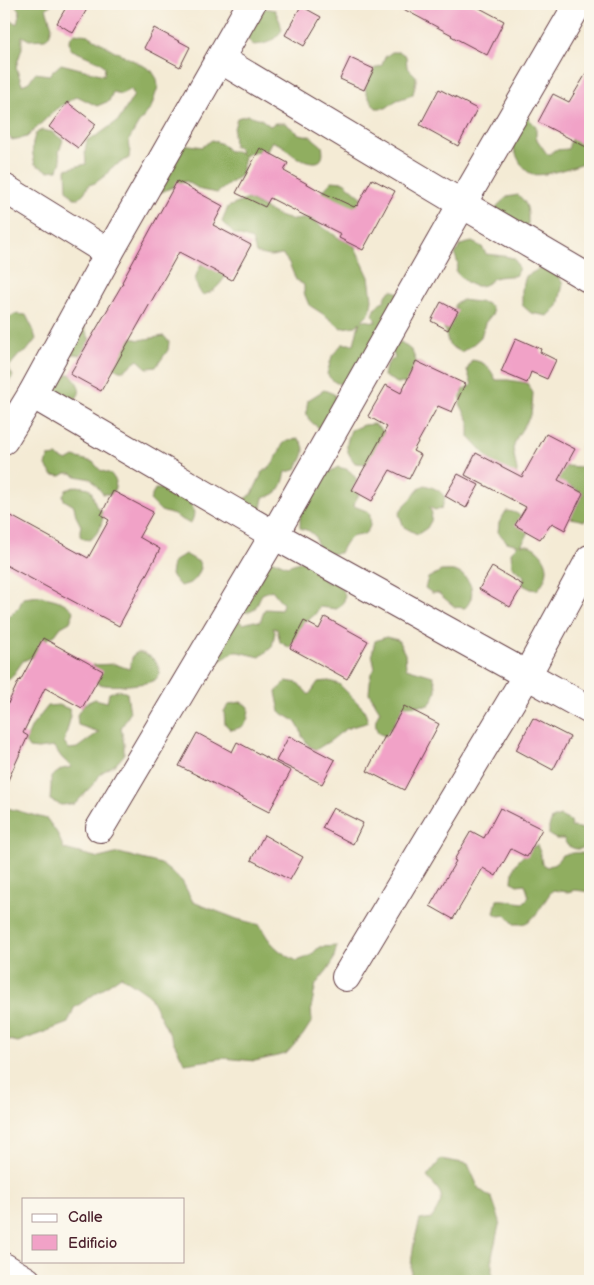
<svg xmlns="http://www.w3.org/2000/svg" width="594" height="1285" font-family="'Balsamiq Sans',sans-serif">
	<rect width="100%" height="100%" fill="#fbf7ec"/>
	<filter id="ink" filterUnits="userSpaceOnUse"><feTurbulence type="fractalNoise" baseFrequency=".02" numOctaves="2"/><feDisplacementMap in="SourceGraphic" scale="10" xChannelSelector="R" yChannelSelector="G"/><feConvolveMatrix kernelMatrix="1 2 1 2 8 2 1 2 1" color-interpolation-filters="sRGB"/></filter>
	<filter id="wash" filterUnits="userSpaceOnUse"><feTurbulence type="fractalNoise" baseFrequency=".0096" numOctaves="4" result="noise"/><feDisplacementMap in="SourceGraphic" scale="20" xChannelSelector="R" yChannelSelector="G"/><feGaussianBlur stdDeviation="1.12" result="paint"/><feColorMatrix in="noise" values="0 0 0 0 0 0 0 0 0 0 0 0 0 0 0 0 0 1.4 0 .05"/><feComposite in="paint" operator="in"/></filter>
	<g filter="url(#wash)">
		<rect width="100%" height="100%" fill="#f4ebd5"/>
		<g fill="#90ae61" stroke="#6d6646">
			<path d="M 16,4 L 52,4 L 46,8 L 52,27 L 49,36 L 45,39 L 29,40 L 22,36 L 22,48 L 16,67 L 22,85 L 29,82 L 35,73 L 49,75 L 61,64 L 104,75 L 105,67 L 100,62 L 70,49 L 69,40 L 75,33 L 88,35 L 113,50 L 144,66 L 152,71 L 157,79 L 158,87 L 151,108 L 138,124 L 129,140 L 130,149 L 129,158 L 111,168 L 106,175 L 95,183 L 89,185 L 84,193 L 79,198 L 74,198 L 67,190 L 66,169 L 86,164 L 85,151 L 87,140 L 98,135 L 119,120 L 134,95 L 131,89 L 121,94 L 113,92 L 109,101 L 97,106 L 77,96 L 56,109 L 27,137 L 12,140 L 4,131 L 4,67 L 5,62 L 4,52 L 4,24 L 9,19 L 17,24 L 20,11 L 16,6 Z"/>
			<path d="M 263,8 L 275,10 L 280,22 L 282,30 C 273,42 268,44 253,45 L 243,34 Z"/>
			<path d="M 392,52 L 400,52 L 406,56 L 407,67 L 416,76 L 416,81 L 413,94 L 407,97 L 397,100 L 386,108 L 376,108 C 369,100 363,89 364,78 C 365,74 368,70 370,67 L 374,69 L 382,65 L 385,57 Z"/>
			<path d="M 248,115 L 261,119 L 270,126 L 275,123 L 285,123 L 299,134 L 310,136 L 322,146 C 327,168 310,163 296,157 C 291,154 287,150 283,146 C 280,144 275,143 272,141 L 269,146 L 267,152 L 264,150 C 257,152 250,152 244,156 L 241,175 L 217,193 L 201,190 L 186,181 L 155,195 L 175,145 L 190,145 L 202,147 L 212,140 L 222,144 L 229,151 L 237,151 L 241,154 L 238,147 L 234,147 L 233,132 L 237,118 Z"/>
			<path d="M 526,116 L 536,126 L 536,138 L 547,154 L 551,154 L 554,150 L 568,149 L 571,139 L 580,134 C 590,145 591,146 590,161 C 578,165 542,178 532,174 C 521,170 516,154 512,144 Z"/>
			<path d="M 42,130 L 52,132 L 63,140 L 59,152 L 61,161 L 58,170 L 48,171 L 35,164 C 32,153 31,145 36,133 Z"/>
			<path d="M 332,181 L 344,182 L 365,200 L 363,216 L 324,205 L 322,192 Z"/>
			<path d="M 518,195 C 529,204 528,211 528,224 L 521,230 L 496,212 L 497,206 L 507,197 Z"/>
			<path d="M 248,199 L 281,217 L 295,220 L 309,218 L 339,238 L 354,245 L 369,277 L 372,299 L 370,312 L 362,320 L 376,322 L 373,315 C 375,309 377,303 384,301 L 387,294 L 392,290 L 401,294 L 351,382 C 340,386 334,384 327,374 L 332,356 L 342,344 L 354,344 L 358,328 L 360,322 L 356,326 L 341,328 L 326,316 L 309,305 L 304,293 L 304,285 L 296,280 L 289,263 L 283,255 L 269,256 L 256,253 L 252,240 L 234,234 L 222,222 L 228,207 Z"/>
			<path d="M 472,242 L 482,247 L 486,254 L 504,256 L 514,258 L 519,268 L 515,276 C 508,276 500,276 494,278 C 492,279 490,282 488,283 C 475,291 465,282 456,272 L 458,264 L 455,255 L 460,245 Z"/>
			<path d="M 201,264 C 211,264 218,269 225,277 C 219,286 213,293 202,295 C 193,280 194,280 201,264 Z"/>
			<path d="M 541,268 L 557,274 L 563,284 L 558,306 L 548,316 L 531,313 L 522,305 L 522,289 L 526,276 Z"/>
			<path d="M 462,300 L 485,303 L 491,306 L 493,313 L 485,323 L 481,337 L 470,347 L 461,352 L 449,345 L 444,328 L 448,320 L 455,317 L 455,304 Z"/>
			<path d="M 15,314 L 26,315 L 33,329 L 36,339 L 26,352 L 19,355 L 8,368 L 13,376 L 4,389 L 4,322 L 6,319 Z"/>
			<path d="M 83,325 L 90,340 L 81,355 L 65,353 Z"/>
			<path d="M 164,336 L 169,342 L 168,350 L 156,367 L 147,368 L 138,360 L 123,371 L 110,367 L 122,344 L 131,338 L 140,340 Z"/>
			<path d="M 401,342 L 412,351 L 416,361 L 426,366 L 413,384 L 397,383 L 384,376 C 385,368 387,362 395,358 L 391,348 L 396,343 Z"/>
			<path d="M 472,360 C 486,362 490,368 496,380 L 508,380 L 527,383 L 533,393 L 532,406 L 531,415 L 517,437 L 513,449 L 517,471 L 516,478 L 492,462 L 469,437 L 469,421 L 460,404 L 462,390 L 472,385 L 467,370 Z"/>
			<path d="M 70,374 C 80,386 85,393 70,403 L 54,396 L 51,385 L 56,377 Z"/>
			<path d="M 324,390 L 334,394 L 337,404 L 319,428 C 306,419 305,415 308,400 Z"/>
			<path d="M 374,424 L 383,431 L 386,438 L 367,464 L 355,463 C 345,450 345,446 351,430 L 363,425 Z"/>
			<path d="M 299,439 C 309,450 302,459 295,470 L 286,472 C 282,488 280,494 263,498 L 260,512 L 235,505 L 252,494 L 262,473 L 273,464 L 283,444 L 288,440 Z"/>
			<path d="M 590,441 L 590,517 L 584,521 L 571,518 L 571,508 L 577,506 L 583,493 L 570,486 L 557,486 L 556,469 L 566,466 L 582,467 L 585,460 C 581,455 580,450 582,443 Z"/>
			<path d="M 56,456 L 67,461 L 74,457 L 93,462 L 100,470 L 111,474 L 116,481 L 115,488 L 112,494 L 103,494 L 91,479 L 76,476 L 71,473 L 66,473 L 61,476 L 52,475 L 46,466 L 48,457 Z"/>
			<path d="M 338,467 C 340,468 343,468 346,469 C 354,472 361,485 359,494 C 357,499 355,500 354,506 L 369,512 C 371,519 372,529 364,534 C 361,536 356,535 352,537 C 346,540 343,547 340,553 L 331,554 L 318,549 L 315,536 L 309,531 L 300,528 L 300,515 L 313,491 L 320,490 C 323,476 325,474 338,467 Z"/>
			<path d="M 425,485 C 434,488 441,490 445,498 L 442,508 L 435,510 L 429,507 L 432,513 L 431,521 L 427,528 L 418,534 L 415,533 L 404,527 L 399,514 C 402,507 405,505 410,500 C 416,494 417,488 425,485 Z"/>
			<path d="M 77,486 L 89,488 L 92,493 L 96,506 L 104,514 C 102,523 98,536 89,540 L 84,539 L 80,536 L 80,530 L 81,526 L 76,516 L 74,506 L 64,500 L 63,495 L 66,490 Z"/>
			<path d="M 155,489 L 163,489 L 174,491 L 179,497 C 193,500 198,513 190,524 L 174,515 L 161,511 L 150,500 Z"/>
			<path d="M 506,511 C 522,512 522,519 528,531 L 524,541 L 521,545 C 533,542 547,557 547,569 C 547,577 542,585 537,590 L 531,589 L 523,585 L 524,576 L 512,566 L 511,552 L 518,545 L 507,542 L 498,532 L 499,523 Z"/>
			<path d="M 185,554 L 199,562 L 201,568 C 196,581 193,583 180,586 L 171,575 L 173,562 Z"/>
			<path d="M 255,558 L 278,562 L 287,566 L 305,560 L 323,574 L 325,582 L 335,581 L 345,594 L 344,601 L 337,609 L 319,607 C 316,615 312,618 304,621 L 296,647 L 290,648 L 280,642 L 277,629 L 273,628 L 275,632 L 272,647 L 260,657 L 239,652 L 233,652 C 225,660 213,663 202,666 L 233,616 L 243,624 L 254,621 L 260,622 L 265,609 L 281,610 L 283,604 L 272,590 L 262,594 C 254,608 258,613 240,612 Z"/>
			<path d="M 441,571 C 446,571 453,570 457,572 C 472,578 477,596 465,608 L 455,607 L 438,593 L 432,593 L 425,588 L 428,578 Z"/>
			<path d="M 39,596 C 53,599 65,600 74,612 L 70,622 L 61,627 L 55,635 L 41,642 L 34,656 L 23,661 L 11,678 L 4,682 L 4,637 L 8,631 L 5,621 L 19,607 L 23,598 Z"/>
			<path d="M 386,637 L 398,640 L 405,654 L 406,668 L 433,676 C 438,688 437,694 429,705 L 404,706 L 395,723 L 385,736 L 378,733 C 374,723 375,719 380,711 L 369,693 L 371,673 L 375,669 L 372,654 L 375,641 Z"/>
			<path d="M 138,652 C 151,655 159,661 160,674 C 158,676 157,678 155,680 C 146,685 105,688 97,683 C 91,678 92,672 93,665 L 115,664 L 129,669 L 133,655 Z"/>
			<path d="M 286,681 L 298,683 L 309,695 L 318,682 L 329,681 L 339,684 L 364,709 L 368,722 C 361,725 358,725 351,727 C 344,729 339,734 334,738 C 328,743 322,745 316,750 L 309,746 L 302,736 L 301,731 L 295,721 L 280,712 L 276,692 Z"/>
			<path d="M 119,690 L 127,693 L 130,713 L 121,728 L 124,744 L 124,755 L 116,764 L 101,773 L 96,781 L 75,804 L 61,805 L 50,800 L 51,787 L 51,777 L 62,769 L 72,767 L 62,758 L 54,747 L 38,749 L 29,748 L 25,742 L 32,726 L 48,706 L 59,705 L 69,709 L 71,716 L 64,742 L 69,749 L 77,748 L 99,732 L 78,725 L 77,715 L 84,704 L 95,699 L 107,702 L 109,693 Z"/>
			<path d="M 241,702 L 249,707 C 248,722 247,727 231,730 L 225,724 L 224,711 L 230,704 Z"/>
			<path d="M 4,807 L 47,819 L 57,833 L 64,849 L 99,858 L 119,853 L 161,864 L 182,881 L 193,902 L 237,919 L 260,925 C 270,944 277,951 297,961 L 310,956 L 319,947 L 337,946 L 332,964 L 316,984 L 311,1008 L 312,1021 L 303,1035 L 286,1054 L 255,1061 L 223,1058 L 185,1064 L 149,995 L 121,976 L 74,1008 L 68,1023 L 18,1042 L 4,1039 Z"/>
			<path d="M 560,816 L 570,821 L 571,827 L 579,828 L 585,830 C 587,836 589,848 580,849 C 576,850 570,847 567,845 L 564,839 L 556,839 L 549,835 L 549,827 L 552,819 Z"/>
			<path d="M 537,845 L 540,852 L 542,864 L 547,867 L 556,863 L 562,855 C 572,853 581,850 590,857 L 590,892 L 575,890 L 568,892 L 553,890 C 544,899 537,921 522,924 C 520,924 517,924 514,924 L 506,915 L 499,916 L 494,913 L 497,900 C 506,899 514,902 523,903 L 529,897 L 525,884 L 517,885 L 512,882 C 513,865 515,864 526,853 C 530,849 532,847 537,845 Z"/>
			<path d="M 441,1159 L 468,1164 L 479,1189 L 492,1198 L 500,1221 L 492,1256 L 492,1281 L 411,1281 C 410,1260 414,1240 420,1220 L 432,1218 C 446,1195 444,1196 427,1177 Z"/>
		</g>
		<g id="blocks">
			<g fill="#f1a2c7">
				<path d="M 68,4 L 90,4 L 73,33 L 57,23 Z"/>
				<path d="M 394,4 L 472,4 L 504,21 L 487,55 L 451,36 L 452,35 Z"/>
				<path d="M 301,6 L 321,17 L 304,46 L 285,35 Z"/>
				<path d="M 154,28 L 190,47 L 180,67 L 144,48 Z"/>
				<path d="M 350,58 L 374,69 L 364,90 L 340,79 Z"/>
				<path d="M 590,67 L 590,149 L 538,122 L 553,94 L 569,102 Z"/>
				<path d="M 439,89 L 477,109 L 458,146 L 420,125 Z"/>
				<path d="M 67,102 L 96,124 L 78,148 L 49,127 Z"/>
				<path d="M 260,148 L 288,163 L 284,171 L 322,192 L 354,207 L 356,205 L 357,206 L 372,179 L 395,191 L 363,250 L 339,238 L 341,234 L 270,198 L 265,207 L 236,193 Z"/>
				<path d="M 177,181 L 223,206 L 213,225 L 251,245 L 232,280 L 179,252 L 101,391 L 70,374 L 123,283 L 122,282 Z"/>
				<path d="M 441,302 L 458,311 L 448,330 L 431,321 Z"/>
				<path d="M 516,338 L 541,349 L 540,352 L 556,360 L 547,379 L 531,372 L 527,383 L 501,372 Z"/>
				<path d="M 416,361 L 465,384 L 452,412 L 438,406 L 413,451 L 421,455 L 409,479 L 390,470 L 372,501 L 352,490 L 387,427 L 368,416 L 386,385 L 401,393 Z"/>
				<path d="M 546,434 L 575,449 L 558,480 L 583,493 L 565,530 L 552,523 L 540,539 L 515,525 L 526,507 L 465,475 L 476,453 L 522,477 Z"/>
				<path d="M 458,474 L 479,485 L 466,508 L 445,496 Z"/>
				<path d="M 113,491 L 153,512 L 139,537 L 160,549 L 119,626 L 4,564 L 4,512 L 88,558 L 109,520 L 101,515 Z"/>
				<path d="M 492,567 L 523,585 L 510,607 L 479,589 Z"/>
				<path d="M 325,617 L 368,641 L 347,679 L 290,648 L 304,621 L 319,629 Z"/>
				<path d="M 43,638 L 103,671 L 82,708 L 45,688 L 23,733 L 28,736 L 4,789 L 4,712 L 19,680 L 20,681 Z"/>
				<path d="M 404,706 L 439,724 L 404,790 L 367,771 L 385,736 L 387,737 Z"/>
				<path d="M 533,718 L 570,737 L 553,770 L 516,750 Z"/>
				<path d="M 197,733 L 232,752 L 237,742 L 291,771 L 269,812 L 179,766 Z"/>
				<path d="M 289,736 L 335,760 L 322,784 L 276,761 Z"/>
				<path d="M 333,808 L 363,823 L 353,844 L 322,828 Z"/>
				<path d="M 500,808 L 542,829 L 527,857 L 511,849 L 496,876 L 483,868 L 453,919 L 430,906 L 456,861 L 454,860 L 471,831 L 484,838 Z"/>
				<path d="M 264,835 L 303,857 L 290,880 L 251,860 Z"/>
			</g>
		</g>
	</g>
	<g filter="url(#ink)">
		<use href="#blocks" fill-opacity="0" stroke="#643e44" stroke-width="1"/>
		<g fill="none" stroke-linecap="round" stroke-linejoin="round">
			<g stroke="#643e44" stroke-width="30">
				<g id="street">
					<path d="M 220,59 L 462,204 L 590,279"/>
					<path d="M 4,188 L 109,253"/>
					<path d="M 32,394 L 274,535 L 590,710"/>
					<path d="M 4,440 L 32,394 L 109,253 L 251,4"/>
					<path d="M 100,828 L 274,535 L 462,204 L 578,4"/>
					<path d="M 346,977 L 527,675 L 590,559"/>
					<path d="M 4,1267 L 27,1281"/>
				</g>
			</g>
			<use href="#street" stroke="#fff" stroke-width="28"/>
		</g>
	</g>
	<rect width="594" height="1285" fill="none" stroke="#fbf7ec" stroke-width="20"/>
	<rect x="22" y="1198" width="162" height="65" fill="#fbf7ec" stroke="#b4a19f"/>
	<rect x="32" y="1214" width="25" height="8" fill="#ffffff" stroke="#b4a19f"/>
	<text x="68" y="1222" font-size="15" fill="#4a1f2b">Calle</text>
	<rect x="32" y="1235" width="25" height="15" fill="#f1a2c7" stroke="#b4a19f"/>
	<text x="68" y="1248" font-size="15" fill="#4a1f2b">Edificio</text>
</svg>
